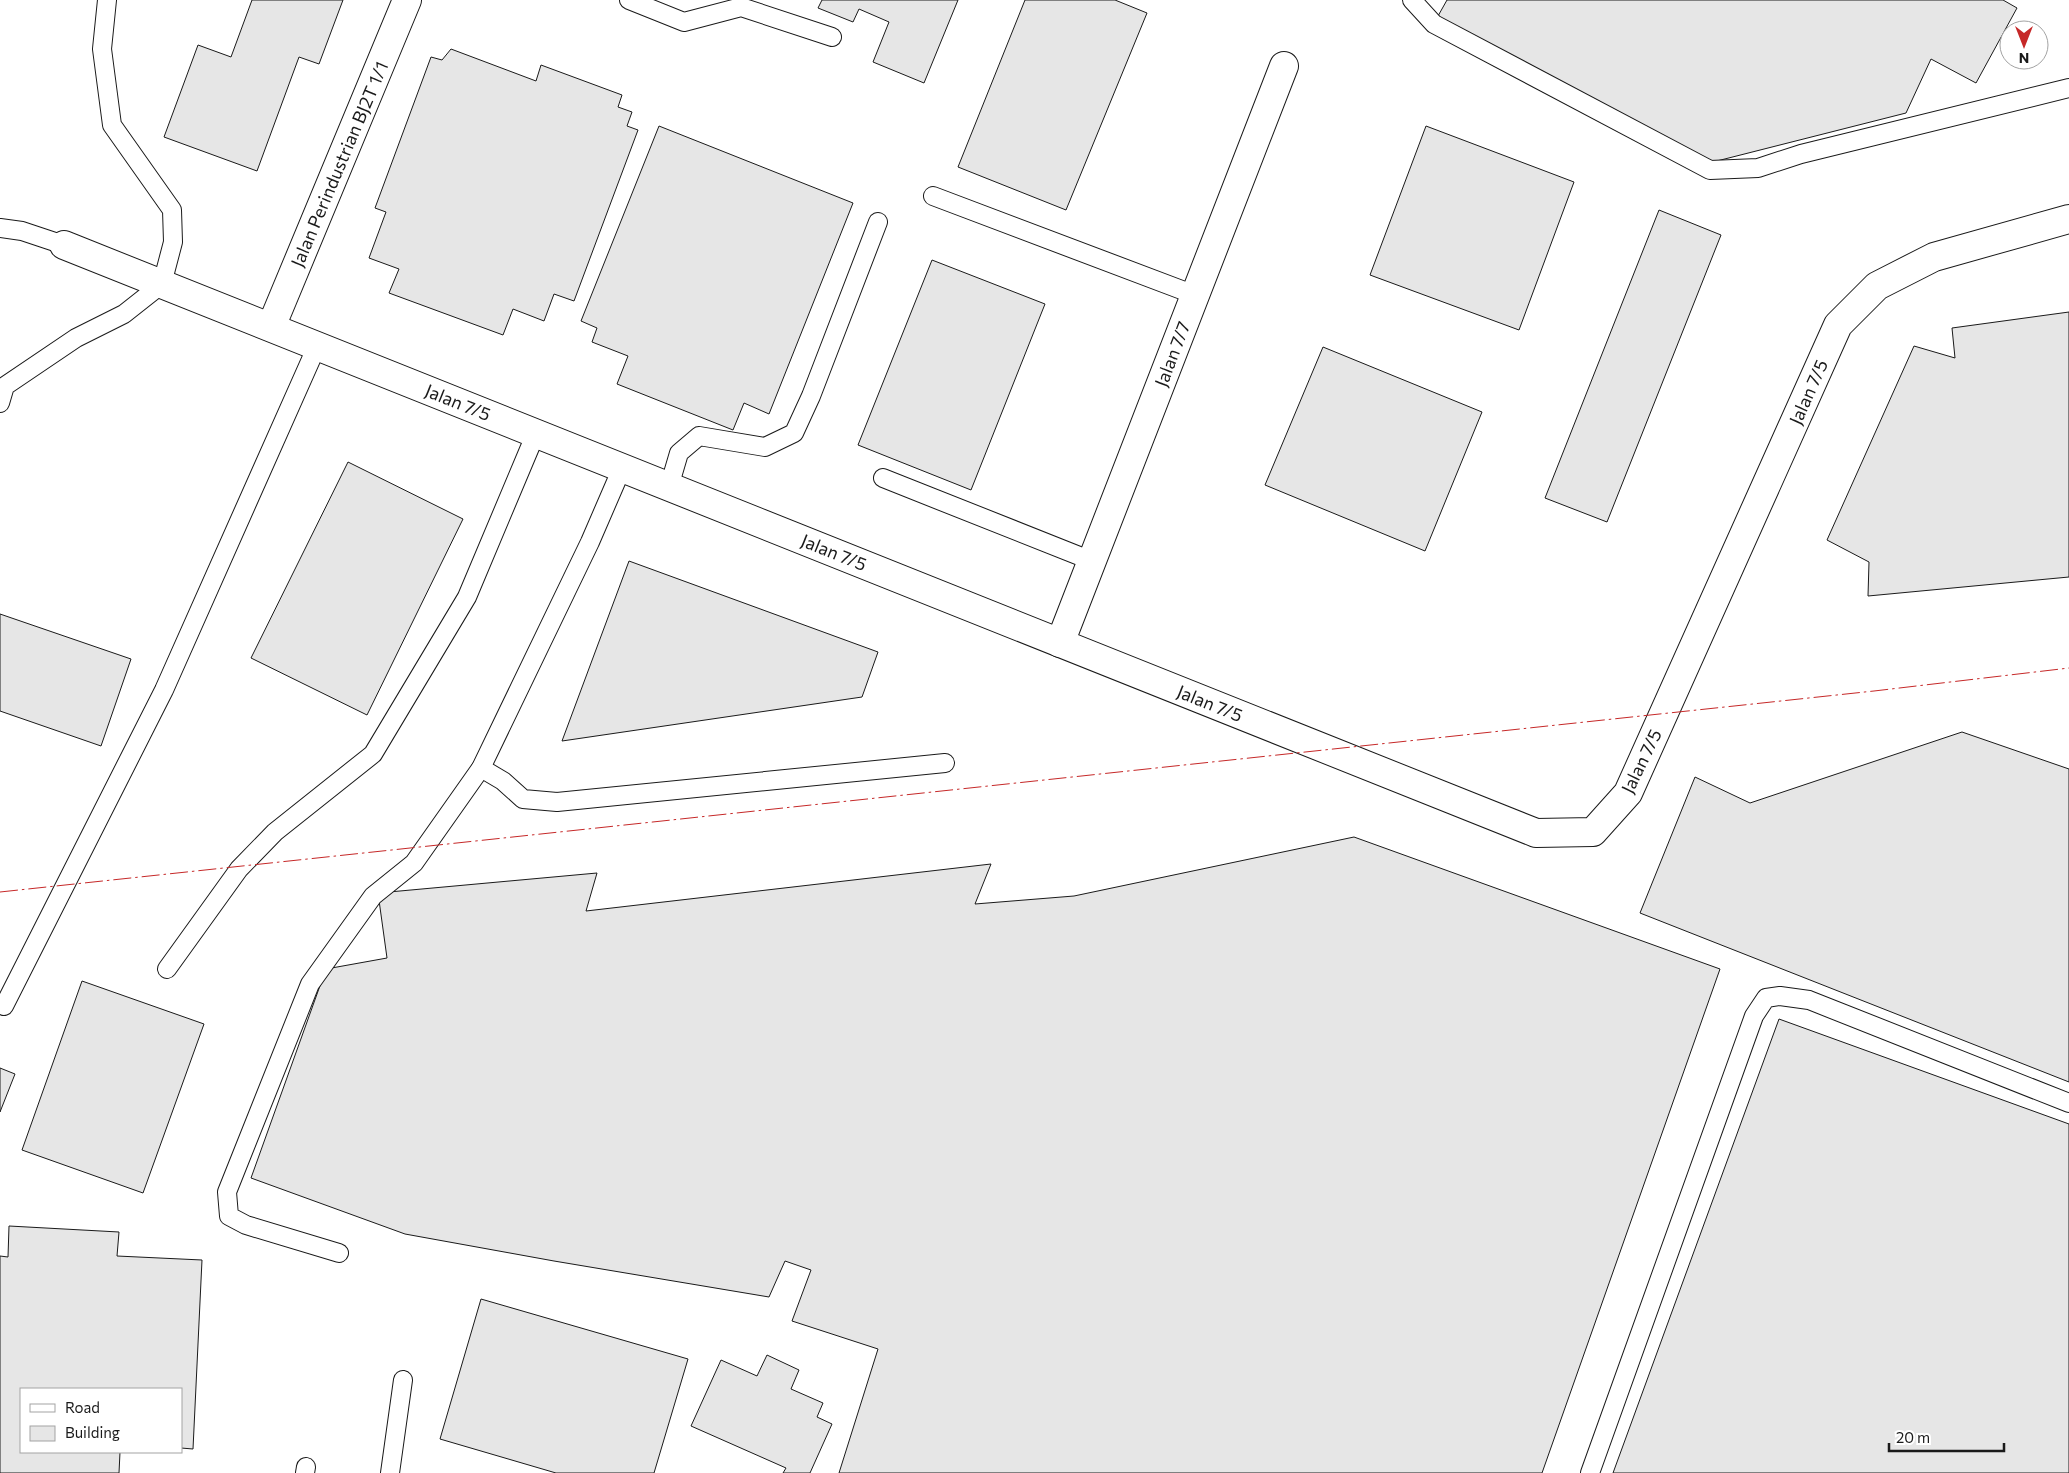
<svg xmlns="http://www.w3.org/2000/svg" width="2069" height="1473" font-family="Commissioner,sans-serif">
	<rect width="100%" height="100%" fill="#fff"/>
	<g fill="#e6e6e6" stroke="#1a1a1a">
		<path d="M 252,0 L 343,0 L 319,64 L 299,57 L 257,171 L 164,137 L 198,45 L 231,57 Z"/>
		<path d="M 822,0 L 958,0 L 924,83 L 873,62 L 889,22 L 859,9 L 853,22 L 818,8 Z"/>
		<path d="M 1025,0 L 1115,0 L 1147,13 L 1066,210 L 958,167 Z"/>
		<path d="M 1447,0 L 2003,0 L 2017,8 L 1976,83 L 1931,59 L 1906,113 L 1705,164 L 1438,16 Z"/>
		<path d="M 451,49 L 536,81 L 541,65 L 622,95 L 618,107 L 632,112 L 627,126 L 638,130 L 574,301 L 554,294 L 544,321 L 513,309 L 503,335 L 389,293 L 399,269 L 369,258 L 386,212 L 375,208 L 431,57 L 442,60 Z"/>
		<path d="M 659,126 L 853,203 L 769,414 L 744,403 L 733,430 L 617,384 L 628,356 L 592,342 L 597,328 L 581,321 Z"/>
		<path d="M 1426,126 L 1574,182 L 1519,330 L 1370,275 Z"/>
		<path d="M 1659,210 L 1721,235 L 1607,522 L 1545,498 Z"/>
		<path d="M 932,260 L 1045,304 L 971,490 L 858,445 Z"/>
		<path d="M 2069,312 L 2069,577 L 1868,596 L 1869,562 L 1827,540 L 1914,346 L 1955,358 L 1952,328 Z"/>
		<path d="M 1323,347 L 1482,412 L 1425,551 L 1265,485 Z"/>
		<path d="M 348,462 L 463,519 L 367,715 L 251,658 Z"/>
		<path d="M 629,561 L 878,652 L 862,697 L 562,741 Z"/>
		<path d="M 0,614 L 131,659 L 101,746 L 0,711 Z"/>
		<path d="M 1962,732 L 2069,769 L 2069,1082 L 1640,913 L 1695,777 L 1750,803 Z"/>
		<path d="M 1354,837 L 1720,969 L 1542,1473 L 839,1473 L 878,1349 L 792,1321 L 811,1270 L 785,1261 L 769,1297 L 554,1261 L 405,1234 L 251,1178 L 326,969 L 387,958 L 378,893 L 597,873 L 586,911 L 991,864 L 975,904 L 1074,896 Z"/>
		<path d="M 82,981 L 204,1024 L 143,1193 L 22,1150 Z"/>
		<path d="M 1779,1019 L 2069,1124 L 2069,1473 L 1613,1473 Z"/>
		<path d="M 0,1068 L 15,1074 L 0,1112 Z"/>
		<path d="M 9,1226 L 119,1232 L 117,1256 L 202,1260 L 193,1449 L 181,1448 L 181,1389 L 21,1389 L 21,1452 L 120,1452 L 119,1473 L 0,1473 L 0,1256 L 8,1257 Z"/>
		<path d="M 481,1299 L 688,1359 L 654,1473 L 556,1473 L 440,1439 Z"/>
		<path d="M 767,1355 L 799,1370 L 791,1389 L 823,1403 L 817,1417 L 832,1424 L 810,1473 L 783,1473 L 786,1468 L 691,1426 L 721,1360 L 757,1376 Z"/>
	</g>
	<g fill="none" stroke-linecap="round" stroke-linejoin="round">
		<g stroke="#1a1a1a" stroke-width="20">
			<g id="lane">
				<path d="M 629,0 L 684,22 L 741,7 L 832,37"/>
				<path d="M 1412,0 L 1434,24 L 1710,170 L 1758,168 L 1801,154 L 2069,88"/>
				<path d="M 933,196 L 1195,295"/>
				<path d="M 0,228 L 22,231 L 64,245"/>
				<path d="M 0,403 L 5,386 L 76,338 L 124,314 L 162,284 L 173,242 L 172,210 L 112,125 L 102,49 L 107,0"/>
				<path d="M 883,478 L 1092,561"/>
				<path d="M 669,487 L 679,453 L 699,436 L 765,447 L 794,433 L 811,396 L 878,222"/>
				<path d="M 481,768 L 503,781 L 523,799 L 557,802 L 945,763"/>
				<path d="M 167,969 L 239,869 L 275,832 L 373,754 L 467,597 L 536,433"/>
				<path d="M 4,1006 L 164,690 L 317,346"/>
				<path d="M 339,1253 L 246,1225 L 229,1216 L 227,1192 L 310,984 L 373,896 L 414,863 L 481,768 L 590,542 L 622,468"/>
				<path d="M 305,1473 L 306,1467"/>
				<path d="M 390,1473 L 403,1380"/>
				<path d="M 1590,1473 L 1754,1016 L 1766,998 L 1780,996 L 1809,1000 L 2069,1103"/>
			</g>
		</g>
		<g stroke="#1a1a1a" stroke-width="30">
			<g id="street">
				<path d="M 64,245 L 1536,833 L 1593,832 L 1628,793 L 1838,325 L 1877,286 L 1934,257 L 2069,219"/>
				<path d="M 271,327 L 407,0"/>
				<path d="M 1060,643 L 1284,66"/>
			</g>
		</g>
		<use href="#lane" stroke="#fff" stroke-width="18"/>
		<use href="#street" stroke="#fff" stroke-width="28"/>
		<path stroke="#c62828" stroke-width="1" stroke-dasharray="18 4 2.5 4" stroke-linecap="butt" d="M 0,892 L 1874,691 L 2069,668"/>
	</g>
	<g text-anchor="middle" dominant-baseline="central" stroke-width="4" stroke-linejoin="round" paint-order="stroke">
		<g font-size="18" fill="#1a1a1a" stroke="#fff">
			<text transform="translate(339 164) rotate(-67)">Jalan Perindustrian BJ2T 1/1</text>
			<text transform="translate(1172 354) rotate(-69)">Jalan 7/7</text>
			<text transform="translate(1808 392) rotate(-66)">Jalan 7/5</text>
			<text transform="translate(458 402) rotate(22)">Jalan 7/5</text>
			<text transform="translate(834 552) rotate(22)">Jalan 7/5</text>
			<text transform="translate(1210 703) rotate(22)">Jalan 7/5</text>
			<text transform="translate(1641 761) rotate(-64)">Jalan 7/5</text>
		</g>
	</g>
	<rect x="20" y="1388" width="162" height="65" fill="#ffffff" stroke="#a3a3a3"/>
	<rect x="30" y="1404" width="25" height="8" fill="#ffffff" stroke="#a3a3a3"/>
	<text x="65" y="1413" font-size="15" fill="#1a1a1a">Road</text>
	<rect x="30" y="1426" width="25" height="15" fill="#e6e6e6" stroke="#a3a3a3"/>
	<text x="65" y="1438" font-size="15" fill="#1a1a1a">Building</text>
	<g transform="translate(2024 45) rotate(180)"><circle r="24" fill="#ffffff" stroke="#a3a3a3"/>
	<path d="M0-4L9 19L0 12L-9 19Z" fill="#c62828"/>
	<text y="-8" font-size="14" font-weight="bold" text-anchor="middle" fill="#1a1a1a">N</text>
	</g>
	<path d="M1889 1443v8h115v-8" fill="none" stroke="#1a1a1a" stroke-width="2.5"/>
	<text x="1896" y="1443" font-size="15" fill="#1a1a1a" stroke="#ffffff" stroke-width="4" paint-order="stroke">20 m</text>
</svg>
